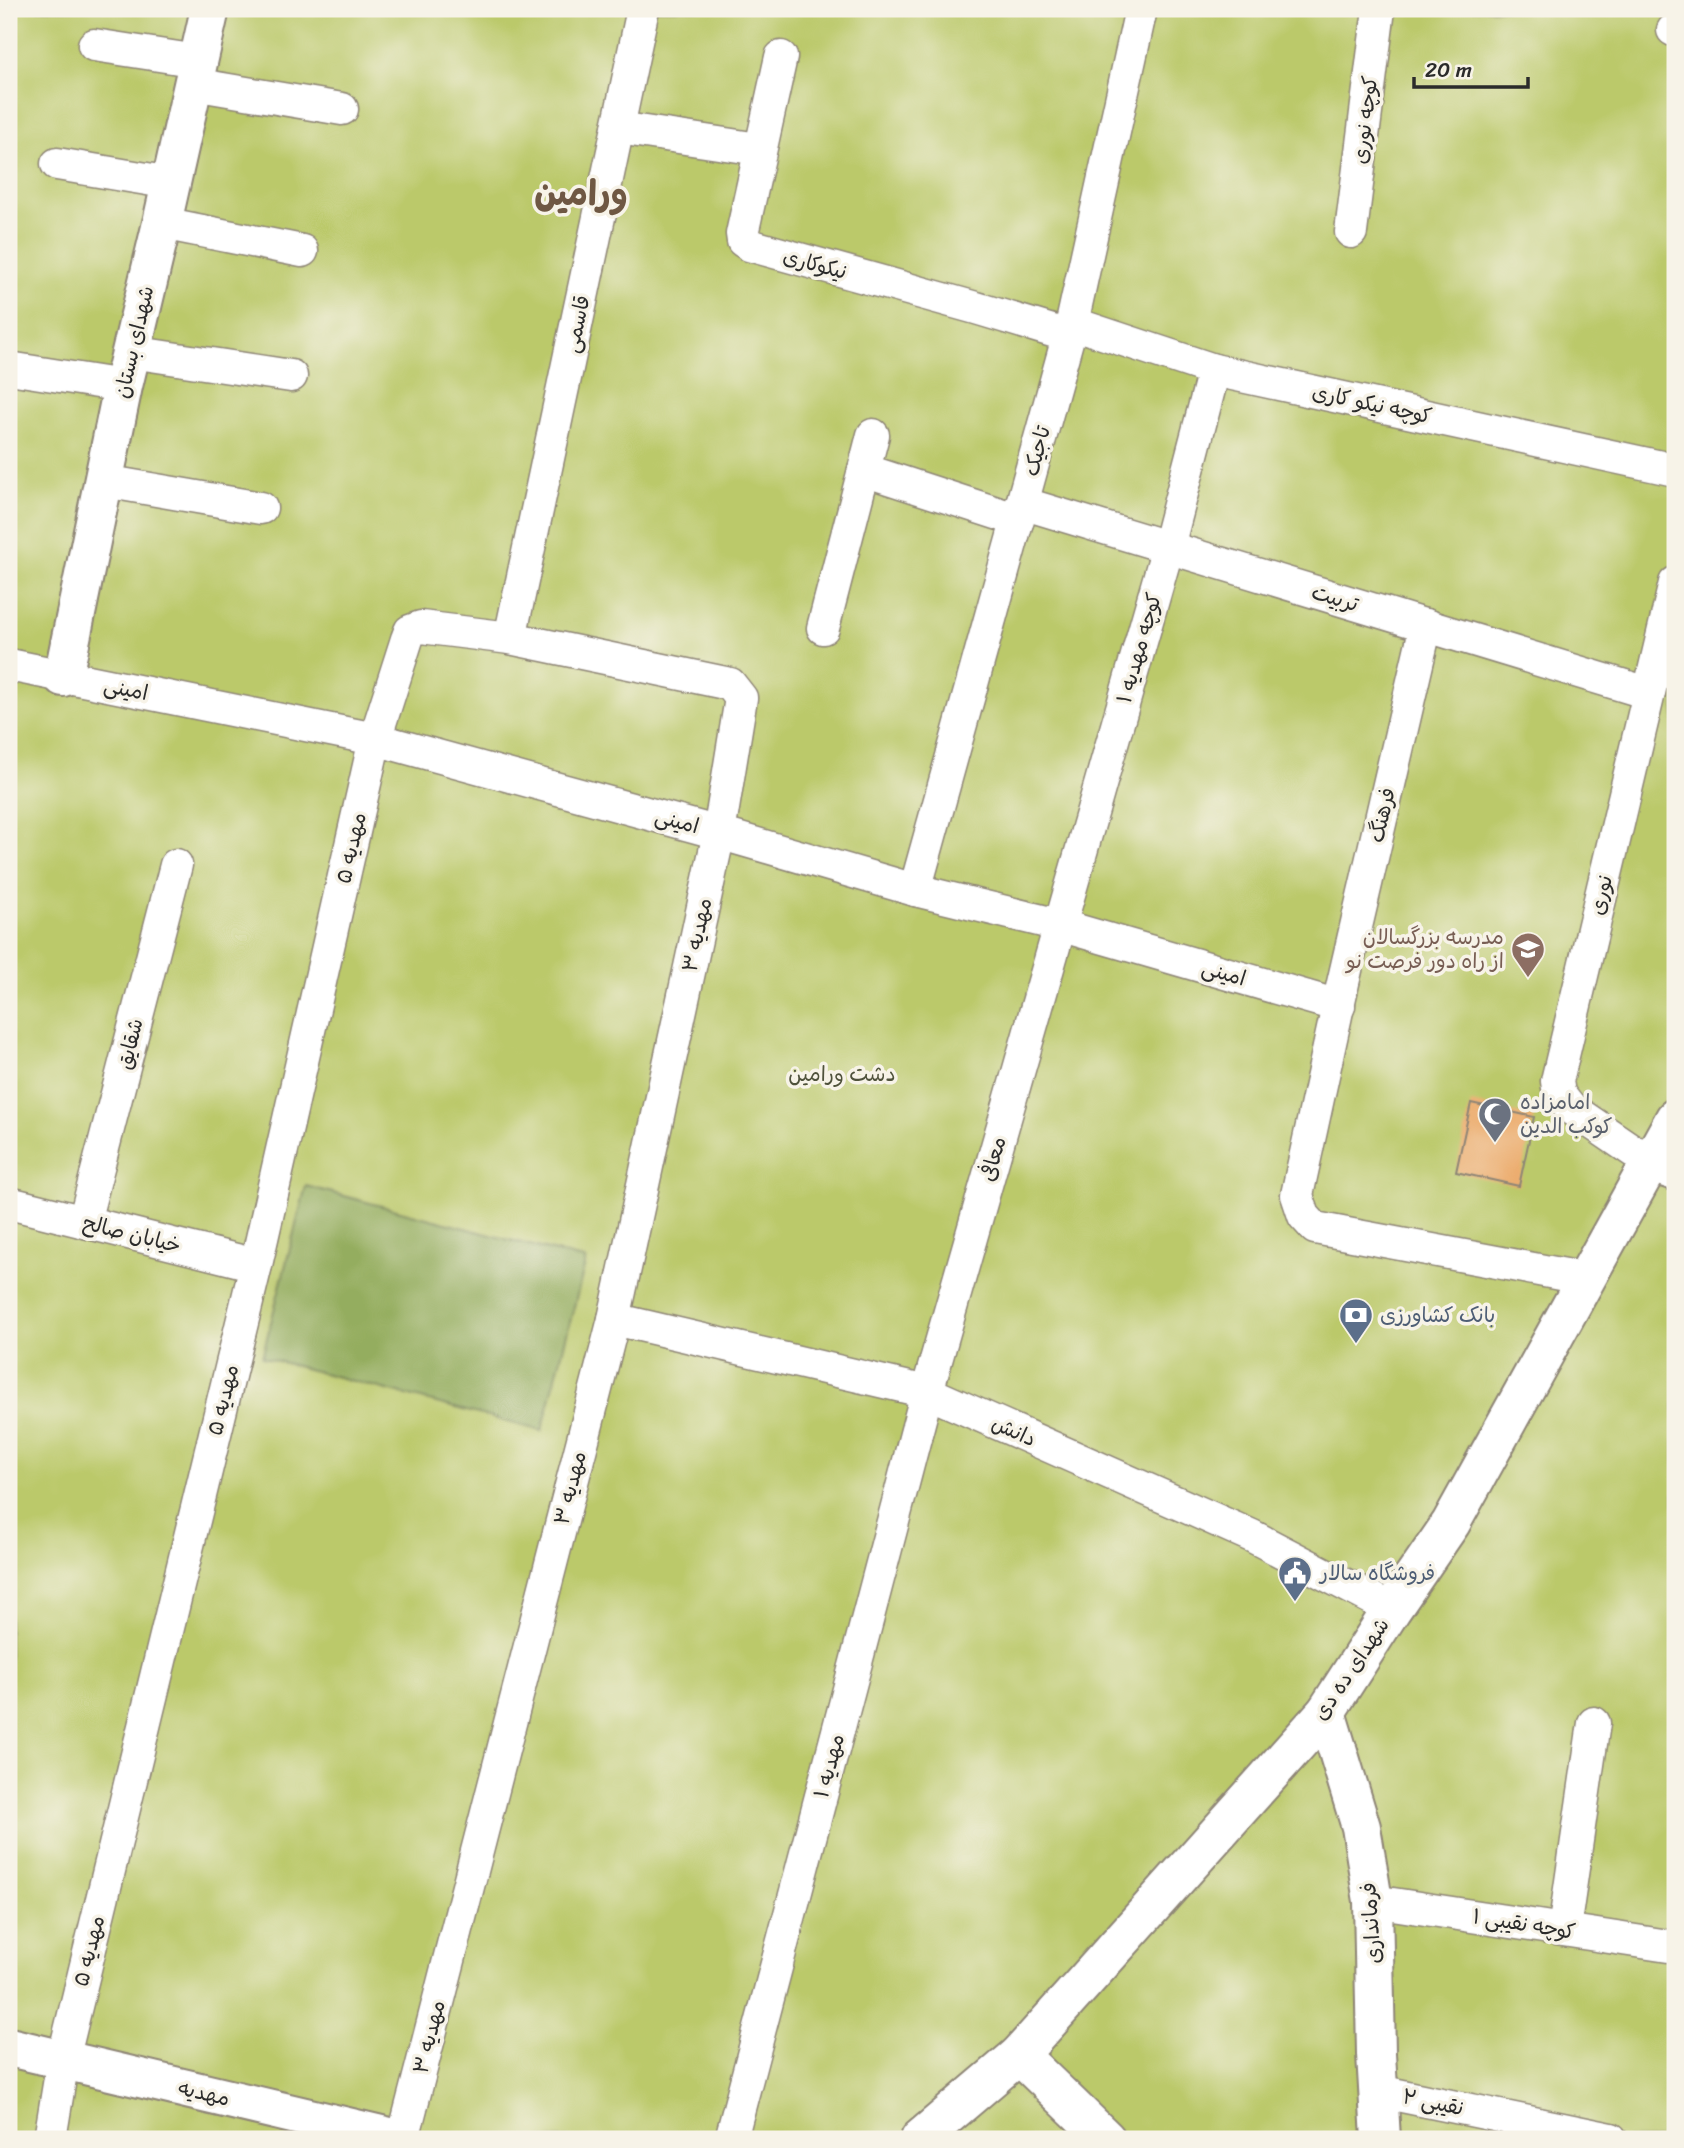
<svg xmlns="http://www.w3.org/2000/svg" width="1684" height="2148" font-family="Sriracha,'Playpen Sans Arabic',sans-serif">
	<rect width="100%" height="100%" fill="#f7f3e8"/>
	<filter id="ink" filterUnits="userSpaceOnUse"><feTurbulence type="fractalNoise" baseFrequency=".0143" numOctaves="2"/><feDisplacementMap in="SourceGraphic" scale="14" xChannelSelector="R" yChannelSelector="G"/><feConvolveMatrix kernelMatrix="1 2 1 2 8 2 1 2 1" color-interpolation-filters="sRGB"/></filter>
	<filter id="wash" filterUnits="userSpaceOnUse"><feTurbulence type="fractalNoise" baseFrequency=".00686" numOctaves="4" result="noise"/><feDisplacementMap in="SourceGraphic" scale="28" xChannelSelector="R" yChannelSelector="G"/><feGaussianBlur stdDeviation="1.57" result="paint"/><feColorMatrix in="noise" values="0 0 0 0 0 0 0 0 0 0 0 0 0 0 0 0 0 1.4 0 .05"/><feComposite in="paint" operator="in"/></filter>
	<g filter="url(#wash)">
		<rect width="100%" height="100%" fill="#f1dfc0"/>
		<rect fill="#bbc96b" stroke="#737a4b" stroke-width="2" x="9" y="9" width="1666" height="2130"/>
		<path fill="#94ad5f" stroke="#606c45" stroke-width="2" d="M 306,1186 L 586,1260 L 542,1431 L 262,1357 Z"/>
		<g id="blocks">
			<path fill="#ecad6f" d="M 1471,1103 L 1534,1117 L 1519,1186 L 1456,1172 Z"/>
		</g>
	</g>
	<g filter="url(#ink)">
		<use href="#blocks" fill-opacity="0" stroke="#8e8576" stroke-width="2"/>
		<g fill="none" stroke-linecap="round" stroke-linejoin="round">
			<g stroke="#8e8576" stroke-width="35">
				<g id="street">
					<path d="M 1673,30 L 1675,30"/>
					<path d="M 94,45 L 198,61"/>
					<path d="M 781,57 L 742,234 L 743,241 L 749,245 L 976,308 L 1069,336"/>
					<path d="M 193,84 L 342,109"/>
					<path d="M 618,128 L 759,149"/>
					<path d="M 57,164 L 171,183"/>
					<path d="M 162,223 L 302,251"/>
					<path d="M 1351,232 L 1379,9"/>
					<path d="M 1072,323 L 1214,370 L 1675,470"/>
					<path d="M 131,352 L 291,376"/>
					<path d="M 9,368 L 123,386"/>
					<path d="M 864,470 L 1018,520"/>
					<path d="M 104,481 L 261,508"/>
					<path d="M 1022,503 L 1648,693"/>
					<path d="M 1426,625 L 1343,983 L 1297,1195 L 1304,1216 L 1315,1228 L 1587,1279"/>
					<path d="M 823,628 L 873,435"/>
					<path d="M 510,638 L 643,9"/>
					<path d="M 9,665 L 375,739 L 719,833 L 915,890 L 1059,925 L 1339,1006"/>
					<path d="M 915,890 L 1072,323 L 1141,9"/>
					<path d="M 1651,1163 L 1570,1108 L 1559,1094 L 1557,1081 L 1675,583"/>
					<path d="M 9,1203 L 256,1265"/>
					<path d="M 84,1222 L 176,865"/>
					<path d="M 614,1319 L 927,1392 L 1252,1536 L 1392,1609"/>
					<path d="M 1373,1901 L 1675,1947"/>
					<path d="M 1564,1930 L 1594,1723"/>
					<path d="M 1378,2091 L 1611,2139"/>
					<path d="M 50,2139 L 63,2060 L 256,1265 L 375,739 L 407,639 L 410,631 L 421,627 L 510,638 L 730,684 L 741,698 L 719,833 L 614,1319 L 403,2139"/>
					<path d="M 731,2139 L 927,1392 L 1168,547 L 1214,370"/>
				</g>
			</g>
			<g stroke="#8e8576" stroke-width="42">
				<g id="secondary">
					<path d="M 63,677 L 123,386 L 162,223 L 210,9"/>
					<path d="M 1651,1163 L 1675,1171"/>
					<path d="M 1326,1712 L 1361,1827 L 1373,1901 L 1376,2054 L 1381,2139"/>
					<path d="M 9,2047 L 398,2139"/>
					<path d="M 1019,2055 L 1106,2139"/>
				</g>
			</g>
			<g stroke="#8e8576" stroke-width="42">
				<path id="primary" d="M 920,2139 L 1019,2055 L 1326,1712 L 1392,1609 L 1451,1523 L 1675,1118"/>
			</g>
			<use href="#street" stroke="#fff" stroke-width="32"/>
			<use href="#secondary" stroke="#fff" stroke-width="38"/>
			<use href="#primary" stroke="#fff" stroke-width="38"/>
		</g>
	</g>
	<defs>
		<g id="school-pin" transform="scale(1.75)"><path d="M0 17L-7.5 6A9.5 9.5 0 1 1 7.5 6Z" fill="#8d6e63" stroke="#f7f3e8"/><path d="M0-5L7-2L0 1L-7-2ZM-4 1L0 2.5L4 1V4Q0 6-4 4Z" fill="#fff"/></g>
		<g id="mosque-pin" transform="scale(1.75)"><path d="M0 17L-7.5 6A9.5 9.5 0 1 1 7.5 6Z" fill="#6b7280" stroke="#f7f3e8"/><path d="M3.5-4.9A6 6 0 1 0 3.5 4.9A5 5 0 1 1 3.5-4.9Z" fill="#fff"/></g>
		<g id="bank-pin" transform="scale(1.75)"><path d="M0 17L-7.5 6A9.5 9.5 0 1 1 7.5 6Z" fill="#5c6f8a" stroke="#f7f3e8"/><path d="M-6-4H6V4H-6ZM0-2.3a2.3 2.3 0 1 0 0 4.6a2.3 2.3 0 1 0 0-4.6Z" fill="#fff"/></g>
		<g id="civic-pin" transform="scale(1.75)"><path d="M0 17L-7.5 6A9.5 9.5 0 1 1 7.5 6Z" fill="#5c6f8a" stroke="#f7f3e8"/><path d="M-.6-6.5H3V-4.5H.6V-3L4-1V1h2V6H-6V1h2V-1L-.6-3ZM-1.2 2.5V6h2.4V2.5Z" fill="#fff"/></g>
	</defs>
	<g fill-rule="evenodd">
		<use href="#school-pin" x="1528" y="949"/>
		<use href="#mosque-pin" x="1495" y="1114"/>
		<use href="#bank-pin" x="1356" y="1315"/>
		<use href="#civic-pin" x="1295" y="1573"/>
	</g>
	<g text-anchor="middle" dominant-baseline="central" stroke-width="7" stroke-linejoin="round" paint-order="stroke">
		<g font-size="21" fill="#2b2b2b" stroke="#f7f3e8">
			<text transform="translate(1365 120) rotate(-83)">کوچه نوری</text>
			<text transform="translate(815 264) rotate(15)">نیکوکاری</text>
			<text transform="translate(577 324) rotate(-78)">قاسمی</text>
			<text transform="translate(134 342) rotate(-77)">شهدای بستان</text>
			<text transform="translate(1372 404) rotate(12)">کوچه نیکو کاری</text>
			<text transform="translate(1037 451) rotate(-75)">تاجیک</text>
			<text transform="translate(1335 598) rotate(17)">تربیت</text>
			<text transform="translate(1139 648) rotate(-74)">کوچه مهدیه ۱</text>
			<text transform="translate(126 689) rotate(11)">امینی</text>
			<text transform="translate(1382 815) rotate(-77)">فرهنگ</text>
			<text transform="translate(677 821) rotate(15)">امینی</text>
			<text transform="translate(351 848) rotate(-77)">مهدیه ۵</text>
			<text transform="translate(1601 895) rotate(-77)">نوری</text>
			<text transform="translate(697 935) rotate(-78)">مهدیه ۳</text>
			<text transform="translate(1224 973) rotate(16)">امینی</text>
			<text transform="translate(130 1044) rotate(-76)">شقایق</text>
			<text transform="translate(993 1159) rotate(-74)">معافی</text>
			<text transform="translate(132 1234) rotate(14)">خیابان صالح</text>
			<text transform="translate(223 1400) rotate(-76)">مهدیه ۵</text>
			<text transform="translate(1014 1431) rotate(24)">دانش</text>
			<text transform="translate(570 1488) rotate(-76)">مهدیه ۳</text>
			<text transform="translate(1351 1669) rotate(-56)">شهدای ده دی</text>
			<text transform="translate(829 1766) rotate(-75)">مهدیه ۱</text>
			<text transform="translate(1371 1923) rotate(-94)">فرمانداری</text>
			<text transform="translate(1524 1924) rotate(9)">کوچه نقیبی ۱</text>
			<text transform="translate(89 1951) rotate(-76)">مهدیه ۵</text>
			<text transform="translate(429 2037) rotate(-76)">مهدیه ۳</text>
			<text transform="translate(204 2093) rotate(13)">مهدیه</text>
			<text transform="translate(1433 2102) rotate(12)">نقیبی ۲</text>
		</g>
		<g font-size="21" fill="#785e54" stroke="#f7f3e8" text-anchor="end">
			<text x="1504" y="937">مدرسه بزرگسالان<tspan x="1504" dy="24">از راه دور فرصت نو</tspan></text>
		</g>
		<g font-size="21" fill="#4f523b" stroke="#f7f3e8">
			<text x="842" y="1074">دشت ورامین</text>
		</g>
		<g font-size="21" fill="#5b616d" stroke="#f7f3e8" text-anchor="start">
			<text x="1520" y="1102">امامزاده<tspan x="1520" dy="24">کوکب الدین</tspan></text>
		</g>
		<g font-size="21" fill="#4e5e75" stroke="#f7f3e8" text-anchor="start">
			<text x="1380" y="1315">بانک کشاورزی</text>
			<text x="1320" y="1573">فروشگاه سالار</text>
		</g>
		<g font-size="35" font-weight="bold" fill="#6f5843" stroke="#f7f3e8">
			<text x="581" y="193">ورامین</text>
		</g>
	</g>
	<rect width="1684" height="2148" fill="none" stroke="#f7f3e8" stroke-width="35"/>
	<path d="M1414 77v10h114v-10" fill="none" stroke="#2b2b2b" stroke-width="3.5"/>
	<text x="1425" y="77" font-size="21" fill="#2b2b2b" stroke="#f7f3e8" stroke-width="5" paint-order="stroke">20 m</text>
</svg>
